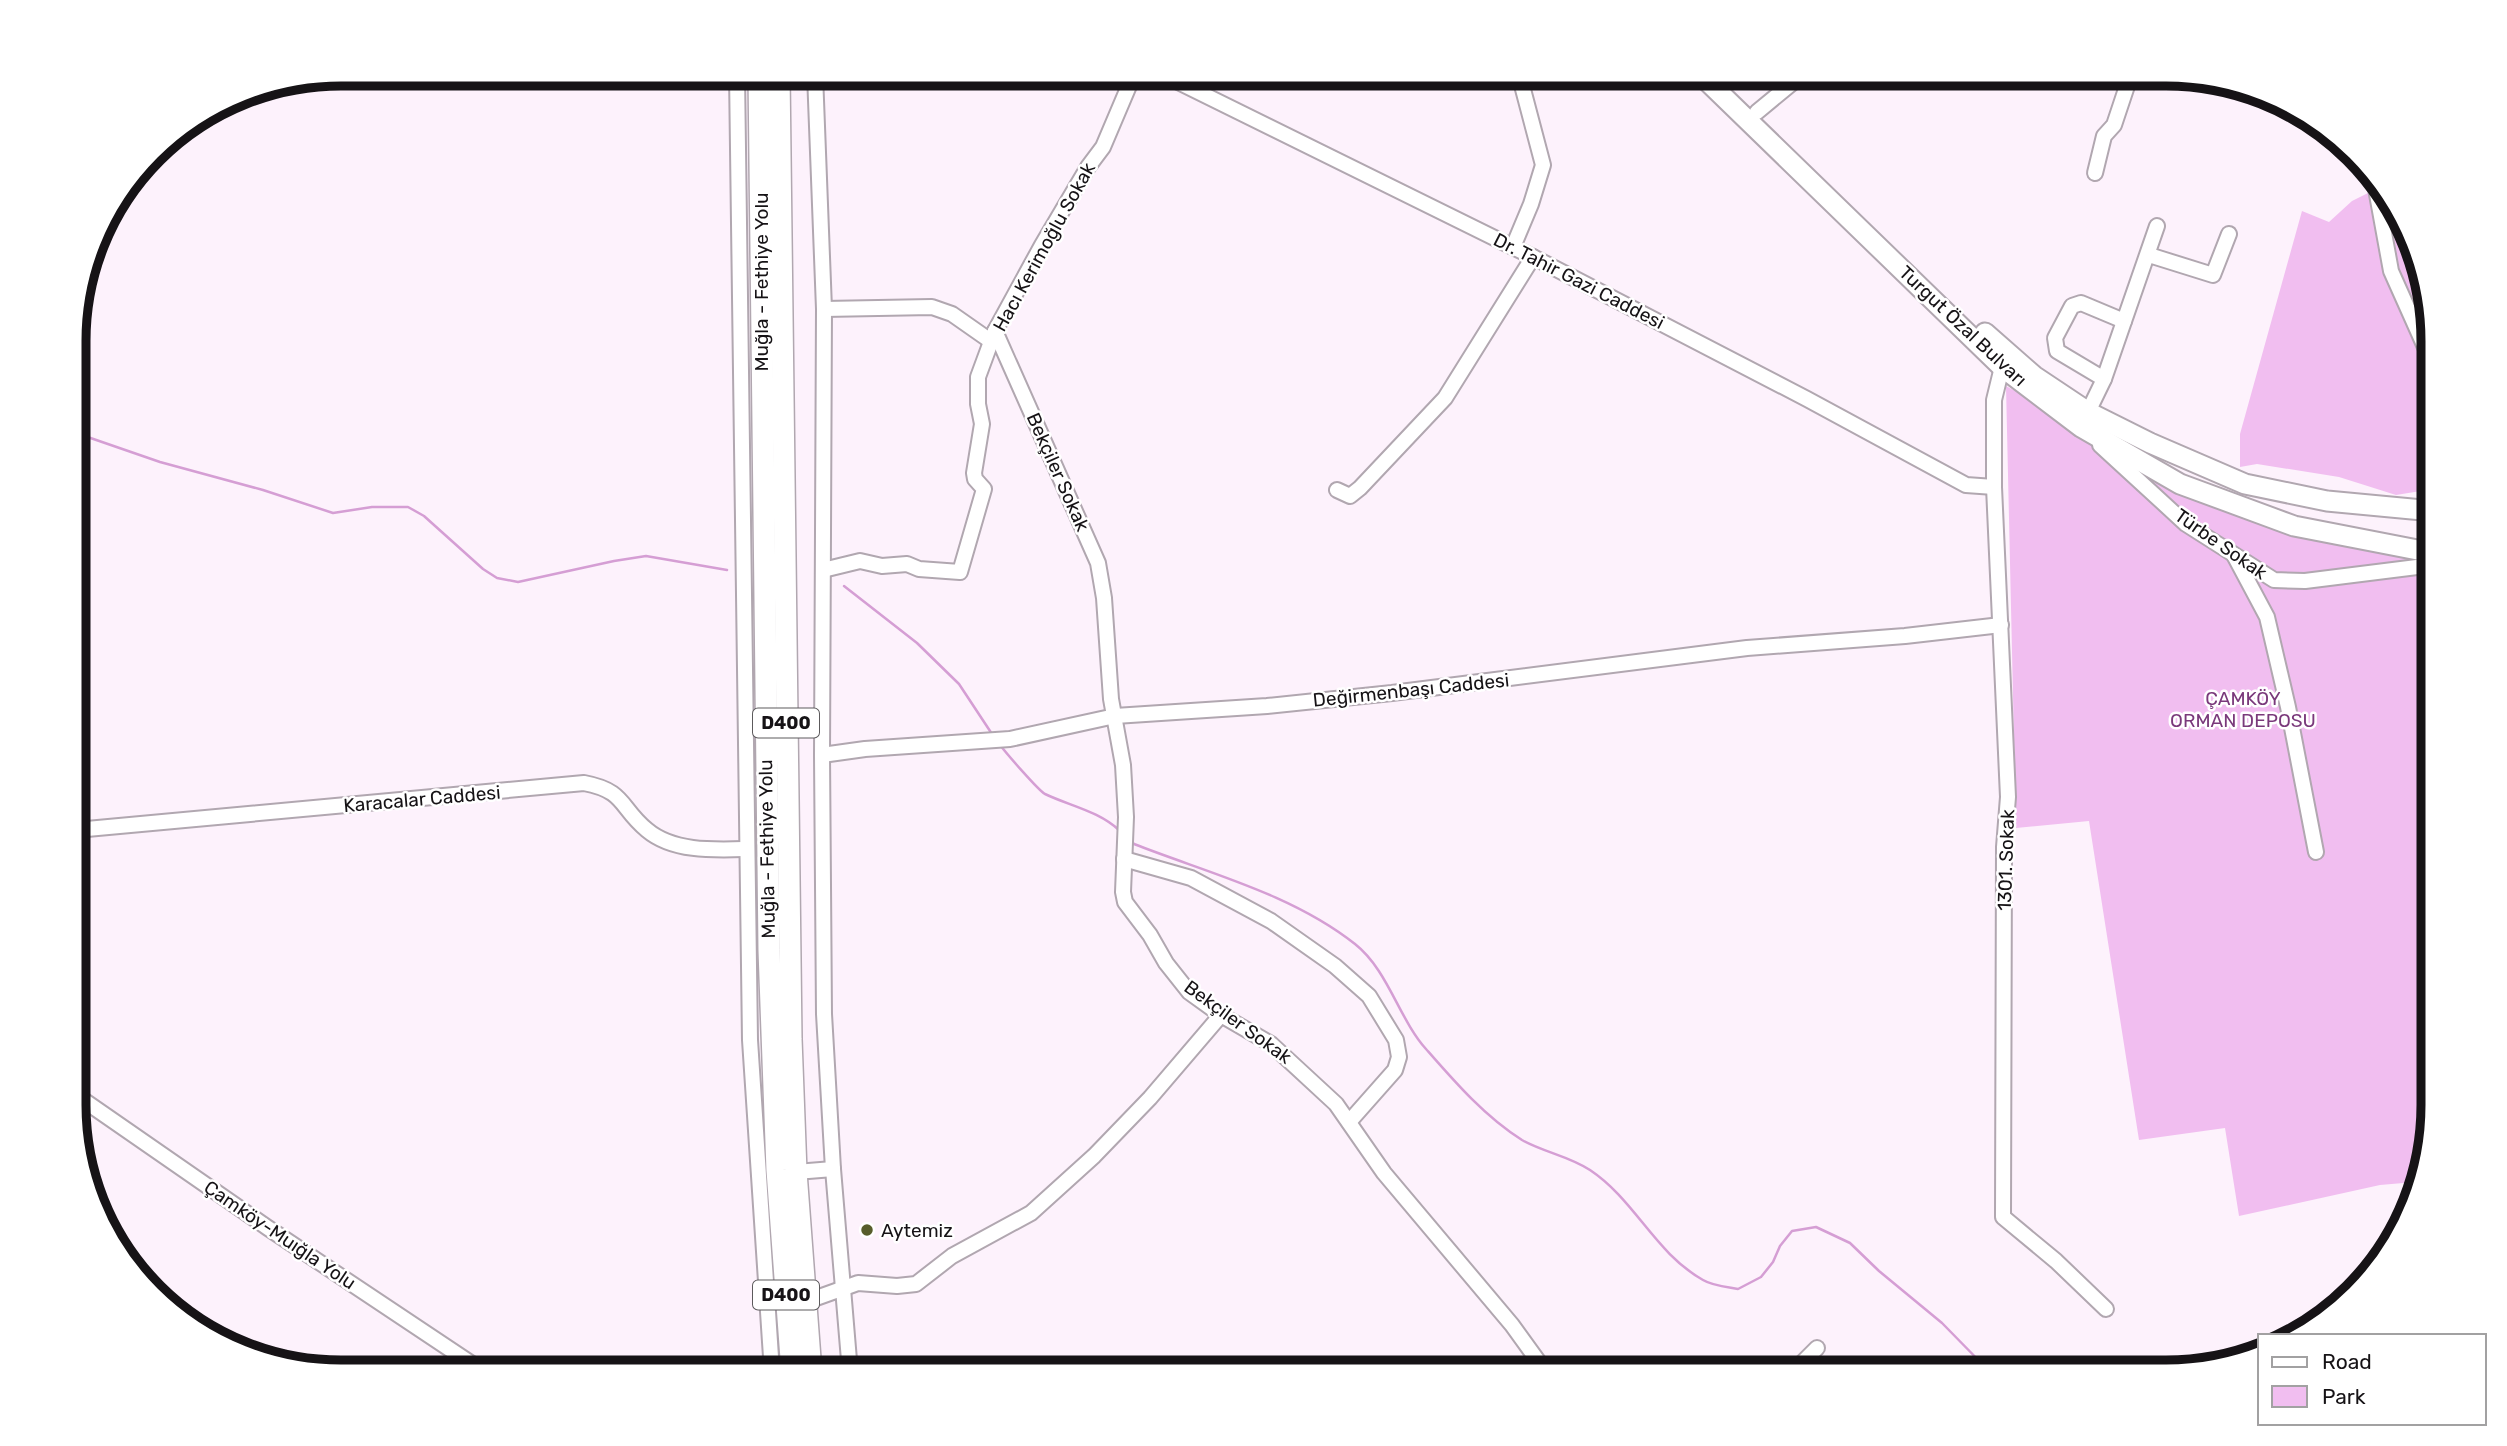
<svg xmlns="http://www.w3.org/2000/svg" width="2507" height="1446" font-family="Rubik,sans-serif">
	<rect width="100%" height="100%" fill="#fdf2fc"/>
	<g fill="#f1bef0">
		<path d="M 2382,186 L 2389,193 L 2419,255 L 2433,323 L 2433,489 L 2396,495 L 2339,477 L 2257,464 L 2240,467 L 2240,434 L 2302,211 L 2329,222 L 2352,201 Z"/>
		<path d="M 2006,386 L 2255,519 L 2433,550 L 2433,1122 L 2415,1182 L 2380,1185 L 2239,1216 L 2225,1128 L 2139,1140 L 2089,821 L 2016,828 Z"/>
	</g>
	<g fill="none" stroke-linecap="round" stroke-linejoin="round">
		<g stroke="#d59ed4" stroke-width="2.5">
			<path d="M 76,433 L 160,462 L 263,490 L 333,513 L 372,507 L 408,507 L 424,516 L 483,569 L 497,578 L 518,582 L 614,561 L 646,556 L 727,570"/>
			<path d="M 844,586 L 917,643 L 959,684 L 992,734"/>
			<path d="M 1000,745 C 1007,754 1038,790 1045,794 C 1070,806 1099,811 1120,831"/>
			<path d="M 1130,840 L 1134,844 C 1208,873 1292,894 1355,944 C 1388,970 1399,1019 1426,1049 C 1454,1081 1485,1117 1522,1140 C 1543,1152 1569,1156 1590,1170 C 1635,1200 1655,1253 1703,1280 C 1713,1286 1727,1287 1738,1289 L 1761,1277 L 1773,1262 L 1780,1246 L 1792,1231 L 1816,1227 L 1850,1243 L 1879,1271 L 1942,1323 L 1990,1372"/>
		</g>
		<g stroke="#b1a7b0" stroke-width="18">
			<g id="minor">
				<path d="M 737,74 L 750,1040 L 772,1372"/>
				<path d="M 815,74 L 824,309 L 822,755 L 824,1014 L 833,1169 L 850,1372"/>
				<path d="M 1162,74 L 1533,257 L 1807,399 L 1966,485 L 1994,487"/>
				<path d="M 1757,112 L 1803,74"/>
				<path d="M 2095,173 L 2104,136 L 2114,125 L 2131,74"/>
				<path d="M 2377,181 L 2376,189 L 2391,271 L 2433,365"/>
				<path d="M 1513,247 L 1531,204 L 1543,165 L 1519,74"/>
				<path d="M 2149,255 L 2213,275 L 2229,234"/>
				<path d="M 824,309 L 932,307 L 952,314 L 992,342"/>
				<path d="M 995,331 L 1098,563 L 1104,598 L 1111,699 L 1123,765 L 1126,817 L 1123,892 L 1125,902 L 1150,935 L 1166,963 L 1189,992 L 1221,1015 L 1271,1044 L 1336,1104 L 1384,1173 L 1512,1325 L 1546,1372"/>
				<path d="M 2002,367 L 1994,400 L 1994,487 L 2008,797 L 2004,847 L 2003,1217 L 2056,1261 L 2106,1309"/>
				<path d="M 2104,379 L 2057,351 L 2055,338 L 2072,306 L 2081,303 L 2124,321"/>
				<path d="M 2088,412 L 2104,379 L 2157,226"/>
				<path d="M 2100,445 L 2186,524 L 2274,580 L 2305,581 L 2433,565"/>
				<path d="M 1337,490 L 1350,496 L 1360,488 L 1445,398 L 1533,257"/>
				<path d="M 2235,557 L 2267,617 L 2288,707 L 2316,852"/>
				<path d="M 823,570 L 860,561 L 882,566 L 907,564 L 919,569 L 960,572 L 984,489 L 975,479 L 974,473 L 982,424 L 978,404 L 978,377 L 995,331 L 1042,245 L 1088,167 L 1103,147 L 1134,74"/>
				<path d="M 822,755 L 865,749 L 1010,739 L 1115,716 L 1267,706 L 1392,693 L 1747,648 L 1905,636 L 2001,625"/>
				<path d="M 76,830 L 584,783 C 626,791 619,807 647,830 C 673,852 714,850 747,849"/>
				<path d="M 1124,859 L 1191,878 L 1271,921 L 1335,966 L 1369,996 L 1396,1040 L 1399,1057 L 1395,1070 L 1349,1122"/>
				<path d="M 76,1095 L 268,1228 L 484,1372"/>
				<path d="M 796,1172 L 833,1169"/>
				<path d="M 805,1302 L 858,1283 L 897,1286 L 916,1284 L 952,1256 L 1031,1213 L 1094,1156 L 1150,1098 L 1221,1015"/>
				<path d="M 1793,1372 L 1817,1348"/>
			</g>
		</g>
		<g stroke="#b1a7b0" stroke-width="23">
			<g id="major">
				<path d="M 1700,74 L 2002,367 L 2081,427 L 2180,484 L 2294,526 L 2433,553"/>
				<path d="M 1985,333 L 2034,376 L 2088,412 L 2150,443 L 2245,484 L 2327,501 L 2433,511"/>
			</g>
		</g>
		<g stroke="#b1a7b0" stroke-width="24">
			<g id="highway">
				<path d="M 759,74 L 769,950 L 777,1170 L 792,1372"/>
				<path d="M 779,74 L 791,1039 L 796,1172 L 811,1372"/>
			</g>
		</g>
		<use href="#minor" stroke="#fff" stroke-width="14"/>
		<use href="#major" stroke="#fff" stroke-width="19"/>
		<use href="#highway" stroke="#fff" stroke-width="21"/>
	</g>
	<circle fill="#575d2b" stroke="#fff" stroke-width="2.5" cx="867" cy="1230" r="7"/>
	<g text-anchor="middle" dominant-baseline="central" stroke-width="5" stroke-linejoin="round" paint-order="stroke">
		<g fill="#fff" stroke="#5c5a5c" stroke-width="2">
			<rect x="753" y="708.5" width="66" height="29" rx="5"/>
			<rect x="753" y="1280.5" width="66" height="29" rx="5"/>
		</g>
		<g font-size="18" font-weight="bold" fill="#161316">
			<text x="786" y="723">D400</text>
			<text x="786" y="1295">D400</text>
		</g>
		<g font-size="19" fill="#161316" stroke="#fff">
			<text transform="translate(1044 247) rotate(-61)">Hacı Kerimoğlu Sokak</text>
			<text transform="translate(1579 281) rotate(27)">Dr. Tahir Gazi Caddesi</text>
			<text transform="translate(761 282) rotate(-90)">Muğla - Fethiye Yolu</text>
			<text transform="translate(1963 326) rotate(43)">Turgut Özal Bulvarı</text>
			<text transform="translate(1058 472) rotate(66)">Bekçiler Sokak</text>
			<text transform="translate(2221 544) rotate(35)">Türbe Sokak</text>
			<text transform="translate(1411 690) rotate(-6)">Değirmenbaşı Caddesi</text>
			<text transform="translate(422 799) rotate(-5)">Karacalar Caddesi</text>
			<text transform="translate(767 849) rotate(-91)">Muğla - Fethiye Yolu</text>
			<text transform="translate(2006 860) rotate(-88)">1301. Sokak</text>
			<text transform="translate(1238 1022) rotate(36)">Bekçiler Sokak</text>
			<text transform="translate(280 1235) rotate(34)">Çamköy-Muığla Yolu</text>
		</g>
		<g font-size="19" fill="#7a397b" stroke="#fff">
			<text x="2243" y="698">ÇAMKÖY<tspan x="2243" dy="22">ORMAN DEPOSU</tspan></text>
		</g>
		<g font-size="19" fill="#161316" stroke="#fff" text-anchor="start">
			<text x="881" y="1230">Aytemiz</text>
		</g>
	</g>
	<path d="M0 0H2507V1446H0ZM341 86H2166A255 255 0 0 1 2421 341V1105A255 255 0 0 1 2166 1360H341A255 255 0 0 1 86 1105V341A255 255 0 0 1 341 86Z" fill="#fff" fill-rule="evenodd"/>
	<path fill="none" stroke="#161316" stroke-width="9" d="M341 86H2166A255 255 0 0 1 2421 341V1105A255 255 0 0 1 2166 1360H341A255 255 0 0 1 86 1105V341A255 255 0 0 1 341 86Z"/>
	<rect x="2258" y="1334" width="228" height="91" fill="#ffffff" stroke="#a2a1a2" stroke-width="2"/>
	<rect x="2272" y="1357" width="35" height="10" fill="#ffffff" stroke="#a2a1a2" stroke-width="2"/>
	<text x="2322" y="1369" font-size="21" fill="#161316">Road</text>
	<rect x="2272" y="1386" width="35" height="21" fill="#f1bef0" stroke="#a2a1a2" stroke-width="2"/>
	<text x="2322" y="1404" font-size="21" fill="#161316">Park</text>
</svg>
